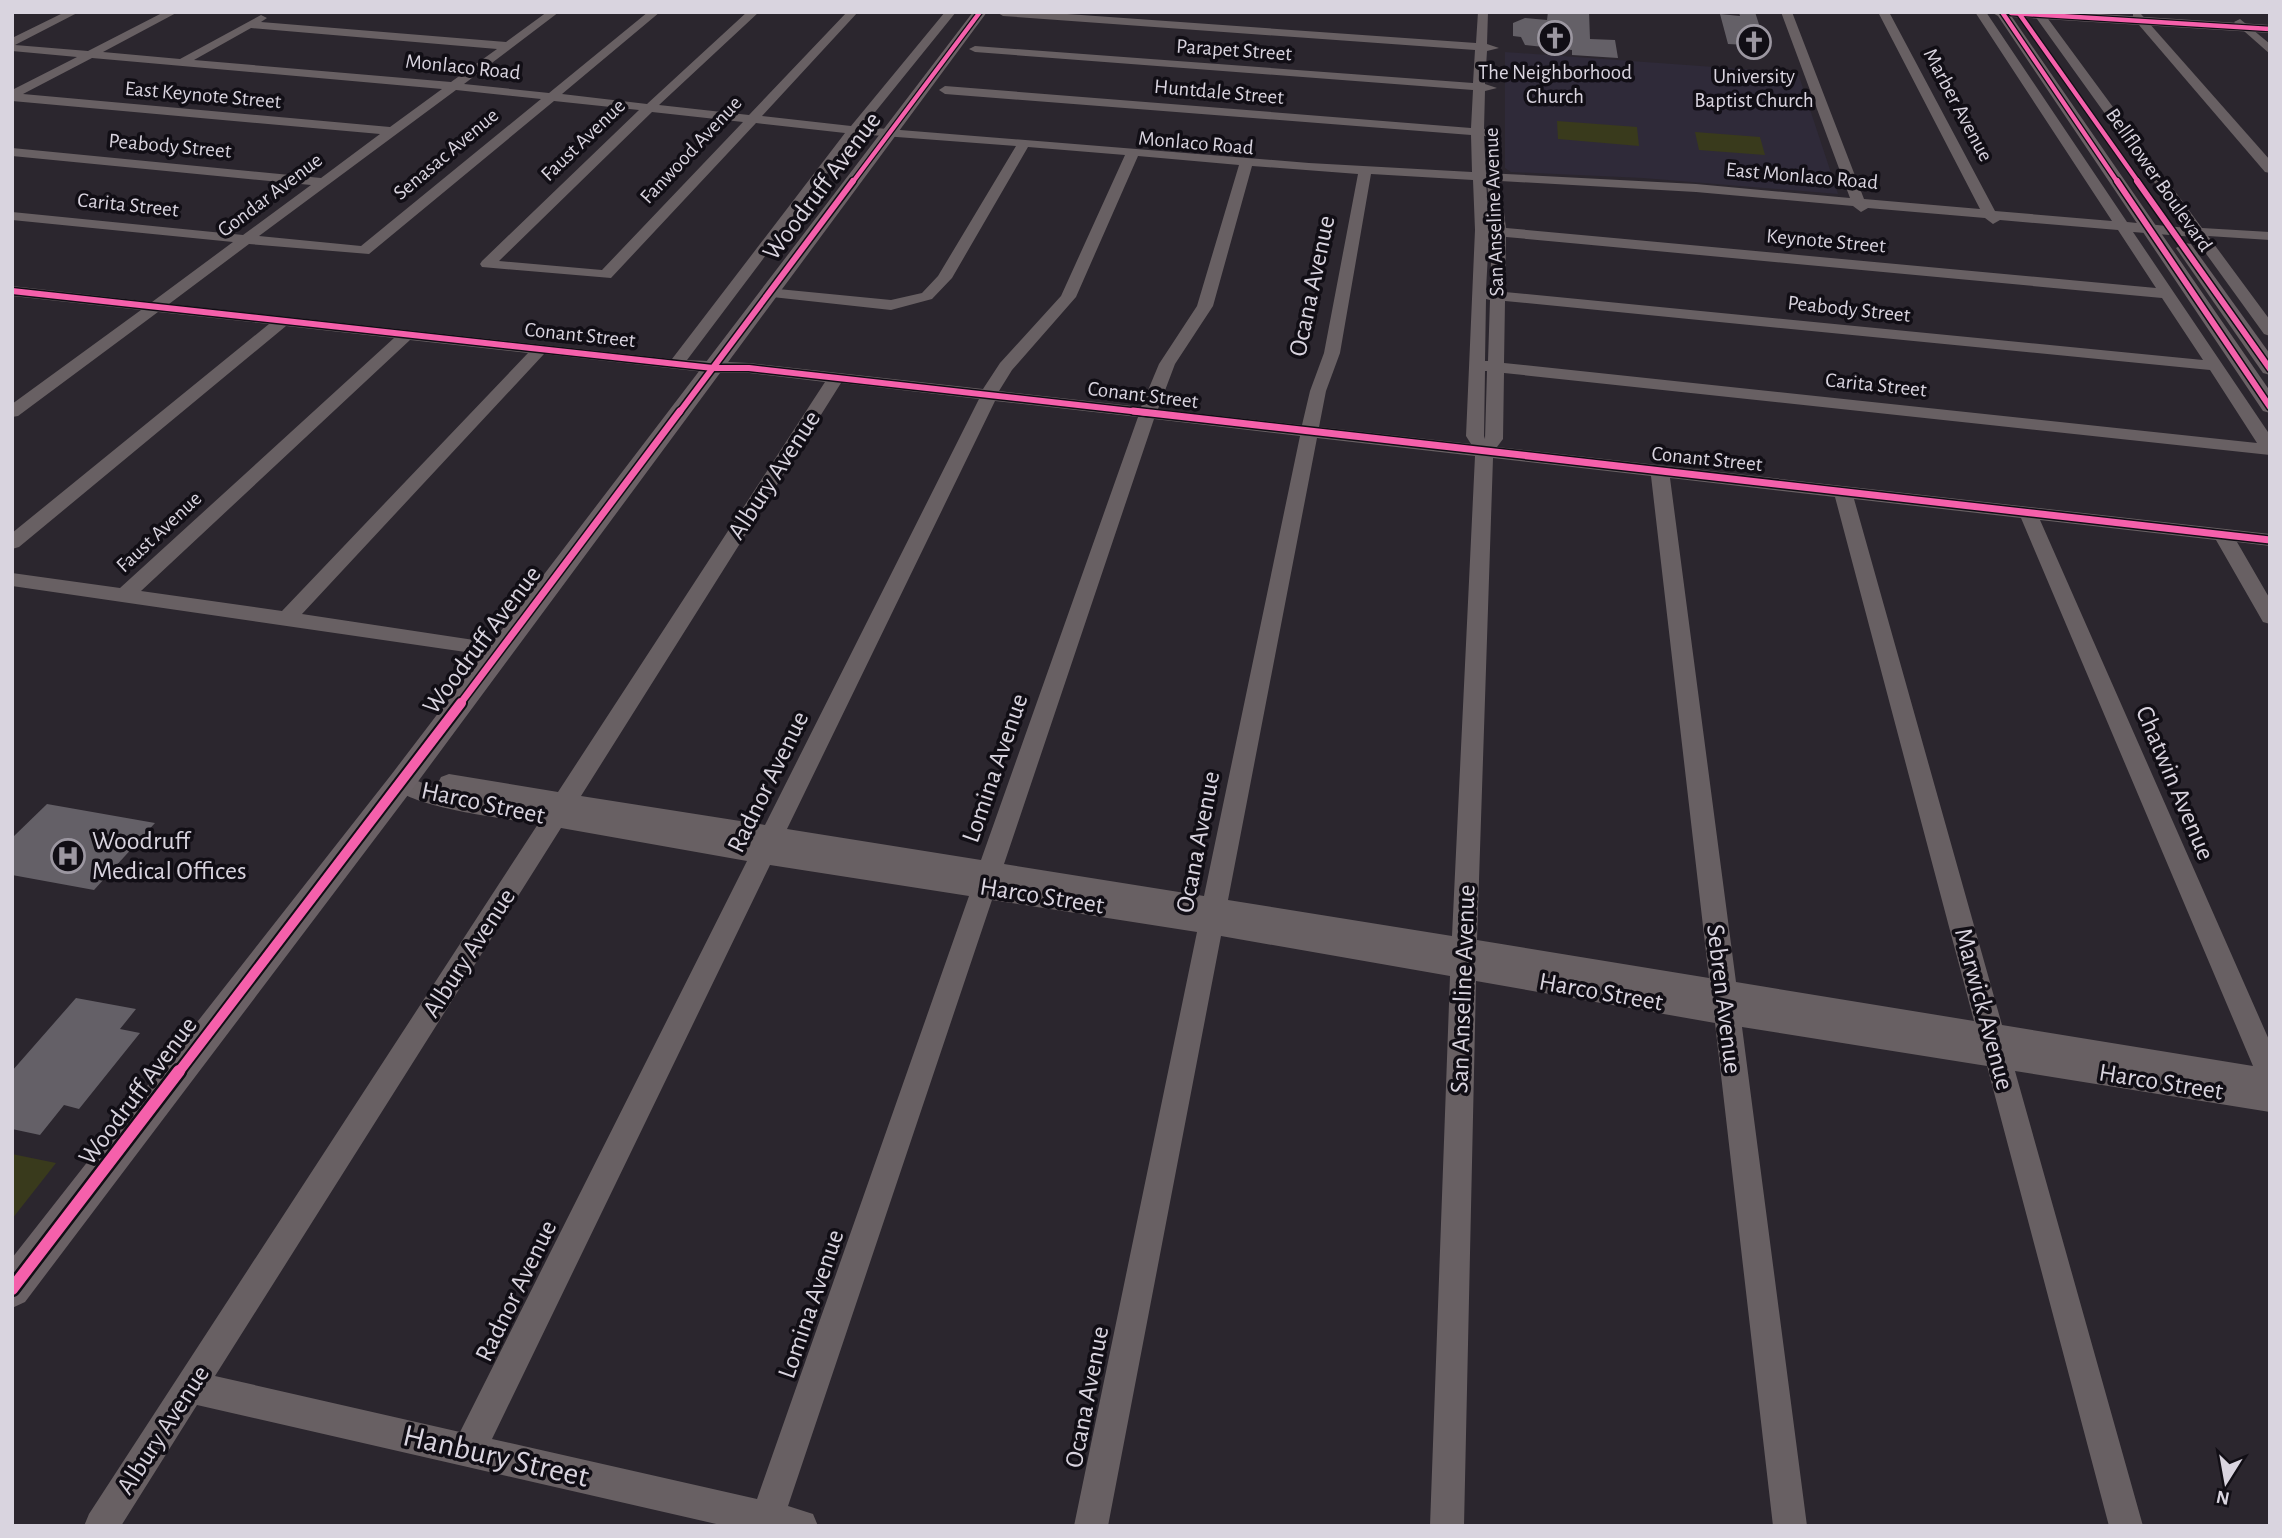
<svg xmlns="http://www.w3.org/2000/svg" width="2282" height="1538" font-family="'Alegreya Sans',sans-serif">
	<rect width="100%" height="100%" fill="#2b262e"/>
	<path fill="#2f2a39" d="M 1505,52 L 1798,73 L 1838,194 L 1643,178 L 1511,172 L 1505,168 Z"/>
	<g fill="#393a1c">
		<path d="M 1557,121 L 1637,127 L 1639,146 L 1558,139 Z"/>
		<path d="M 1695,132 L 1760,137 L 1765,155 L 1699,150 Z"/>
		<path d="M 12,1154 L 56,1163 L 12,1219 Z"/>
	</g>
	<g fill="#646067">
		<path d="M 1548,12 L 1589,12 L 1590,39 L 1615,40 L 1618,58 L 1572,55 L 1572,50 L 1525,45 L 1521,37 L 1513,36 L 1513,23 L 1525,18 L 1547,20 Z"/>
		<path d="M 1739,12 L 1755,12 L 1766,46 L 1728,44 L 1720,14 L 1740,16 Z"/>
		<path d="M 47,804 L 155,823 L 94,890 L 12,875 L 12,838 Z"/>
		<path d="M 76,998 L 136,1009 L 120,1029 L 140,1033 L 79,1109 L 64,1105 L 40,1135 L 12,1129 L 12,1071 Z"/>
	</g>
	<g fill="none" stroke-linecap="round" stroke-linejoin="round">
		<g fill="#686063" fill-rule="evenodd">
			<path d="M 65,12 L 79,12 L 15,45 L 88,51 L 164,12 L 178,12 L 103,52 L 180,59 L 261,15 L 267,18 L 261,22 L 506,42 L 547,12 L 559,12 L 464,84 L 549,93 L 648,12 L 660,12 L 562,94 L 647,104 L 747,12 L 759,12 L 659,105 L 749,115 L 847,12 L 858,12 L 762,116 L 851,126 L 945,12 L 956,12 L 863,127 L 1309,163 L 1472,172 L 1471,135 L 945,94 L 939,90 L 945,86 L 1471,128 L 1473,90 L 975,52 L 969,49 L 975,46 L 1473,83 L 1475,50 L 1003,16 L 998,13 L 1039,12 L 1476,43 L 1478,12 L 1488,12 L 1487,44 L 1499,48 L 1487,51 L 1485,84 L 1497,88 L 1485,91 L 1484,129 L 1496,133 L 1495,136 L 1484,136 L 1486,173 L 1696,184 L 1850,198 L 1781,12 L 1792,12 L 1864,199 L 1980,209 L 1878,12 L 1889,12 L 1995,211 L 2112,221 L 1975,12 L 1986,12 L 2127,222 L 2187,228 L 2032,12 L 2043,12 L 2202,228 L 2270,232 L 2270,240 L 2208,236 L 2270,320 L 2270,336 L 2264,334 L 2194,237 L 2133,232 L 2270,435 L 2270,455 L 1504,373 L 1503,439 L 1497,447 L 2270,534 L 2270,546 L 2237,542 L 2270,599 L 2270,624 L 2263,622 L 2216,540 L 2040,520 L 2270,1042 L 2270,1112 L 2015,1071 L 2143,1526 L 2109,1526 L 1987,1066 L 1742,1027 L 1807,1526 L 1773,1526 L 1715,1023 L 1476,981 L 1464,1526 L 1430,1526 L 1450,976 L 1221,936 L 1108,1526 L 1074,1526 L 1197,932 L 992,900 L 788,1506 L 813,1514 L 818,1526 L 725,1526 L 197,1405 L 121,1526 L 84,1526 L 89,1514 L 538,824 C 508,819 403,807 390,783 L 393,777 L 401,774 L 437,789 L 441,789 L 438,783 L 441,777 L 449,774 L 558,792 L 825,382 L 749,373 L 713,373 L 544,354 L 302,614 L 507,645 L 510,650 L 507,655 L 500,657 L 12,586 L 12,573 L 120,588 L 394,338 L 286,326 L 19,547 L 12,549 L 12,533 L 269,324 L 158,312 L 18,416 L 12,417 L 12,404 L 141,310 L 12,296 L 12,286 L 152,302 L 233,242 L 12,220 L 12,212 L 243,235 L 311,185 L 12,156 L 12,148 L 321,178 L 380,134 L 12,101 L 12,90 L 77,57 L 12,51 L 12,38 ZM 251,28 L 497,49 L 451,82 L 194,60 ZM 92,58 L 442,89 L 390,127 L 23,94 ZM 456,90 L 541,99 L 361,246 L 259,236 ZM 554,101 L 639,110 L 482,261 L 480,264 L 482,267 L 611,278 L 756,123 L 845,133 L 672,359 L 169,304 L 249,244 L 369,254 ZM 652,112 L 743,122 L 602,270 L 499,261 ZM 857,134 L 1016,146 L 938,276 L 922,293 L 891,300 L 768,288 L 763,290 L 760,293 L 763,296 L 891,310 L 932,299 L 952,278 L 1028,147 L 1125,155 L 1061,296 L 1000,363 L 983,389 L 749,363 L 687,360 ZM 1138,156 L 1239,165 L 1197,306 L 1159,364 L 1141,407 L 999,391 L 1012,370 L 1076,297 ZM 1252,166 L 1358,174 L 1324,353 L 1310,391 L 1302,425 L 1158,409 L 1175,364 L 1213,306 ZM 1371,174 L 1473,180 L 1475,230 L 1466,436 L 1471,444 L 1319,427 L 1326,391 L 1340,353 ZM 1486,181 L 1487,181 L 1491,227 L 1489,226 ZM 1500,181 L 1696,192 L 1853,206 L 1861,212 L 1868,208 L 1985,218 L 1993,224 L 2000,220 L 2118,230 L 2156,288 L 1506,228 ZM 1489,235 L 1492,235 L 1490,291 L 1486,290 ZM 1506,237 L 2162,298 L 2203,360 L 1505,292 ZM 1486,299 L 1490,300 L 1488,361 L 1485,361 ZM 1505,301 L 2210,370 L 2257,443 L 1504,363 ZM 410,340 L 528,353 L 282,611 L 141,591 ZM 1485,371 L 1487,371 L 1485,439 L 1484,436 ZM 841,383 L 979,399 L 765,825 L 581,796 ZM 995,401 L 1138,417 L 981,860 L 787,829 ZM 1154,419 L 1300,436 L 1204,896 L 1004,864 ZM 1317,438 L 1475,456 L 1452,936 L 1228,900 ZM 1493,458 L 1651,476 L 1709,978 L 1477,940 ZM 1670,478 L 1835,497 L 1974,1021 L 1736,982 ZM 1854,499 L 2021,518 L 2253,1066 L 2002,1025 ZM 561,828 L 747,861 L 460,1432 L 215,1376 ZM 770,865 L 969,896 L 757,1499 L 492,1439 Z"/>
			<path d="M 2133,14 L 2141,14 L 2270,160 L 2270,173 L 2265,172 L 2133,18 Z"/>
			<path d="M 2240,19 L 2270,44 L 2270,54 L 2236,24 L 2234,22 Z"/>
		</g>
		<g fill="#6a6165" fill-rule="evenodd">
			<path d="M 973,12 L 987,12 L 411,791 L 25,1302 L 12,1308 L 12,1258 L 391,775 Z"/>
			<path d="M 1991,12 L 2067,12 L 2270,25 L 2270,33 L 2012,17 L 2270,391 L 2270,413 L 2263,411 L 1998,16 Z"/>
			<path d="M 2185,243 L 2191,244 L 2270,354 L 2270,375 L 2263,373 L 2176,248 Z"/>
		</g>
		<g stroke="#110e15" stroke-width="7">
			<g id="cycleway-far4">
				<path d="M 2002,12 L 2118,183"/>
				<path d="M 2018,12 L 2139,183"/>
				<path d="M 2011,13 L 2270,29"/>
				<path d="M 852,183 L 980,12"/>
			</g>
		</g>
		<g stroke="#110e15" stroke-width="9">
			<g id="cycleway-far3">
				<path d="M 2117,181 L 2270,407"/>
				<path d="M 2137,181 L 2270,369"/>
				<path d="M 12,291 L 713,368 L 749,368 L 1149,413"/>
				<path d="M 679,413 L 853,181"/>
			</g>
		</g>
		<g stroke="#110e15" stroke-width="10">
			<g id="cycleway-far2">
				<path d="M 1133,411 L 2270,540"/>
				<path d="M 460,704 L 680,411"/>
			</g>
		</g>
		<g stroke="#110e15" stroke-width="14">
			<path id="cycleway-far1" d="M 178,1073 L 461,703"/>
		</g>
		<g stroke="#110e15" stroke-width="17">
			<path id="cycleway" d="M 12,1289 L 179,1071"/>
		</g>
		<use href="#cycleway-far4" stroke="#f560ab" stroke-width="4.5"/>
		<use href="#cycleway-far3" stroke="#f560ab" stroke-width="6"/>
		<use href="#cycleway-far2" stroke="#f560ab" stroke-width="7"/>
		<use href="#cycleway-far1" stroke="#f560ab" stroke-width="10"/>
		<use href="#cycleway" stroke="#f560ab" stroke-width="12"/>
	</g>
	<defs>
		<g id="church-ring" transform="scale(1.75)"><circle r="9.5" fill="#110e15" stroke="#9c97a1" stroke-width="1.5"/><path d="M-1.2-6h2.4v3.5h3.3v2.4h-3.3V6h-2.4V-.1h-3.3v-2.4h3.3Z" fill="#9c97a1"/></g>
		<g id="hospital-ring" transform="scale(1.75)"><circle r="9.5" fill="#110e15" stroke="#9c97a1" stroke-width="1.5"/><path d="M-5-5h3v3.5h4V-5h3V5h-3V1.5h-4V5h-3Z" fill="#9c97a1"/></g>
	</defs>
	<g fill-rule="evenodd">
		<use href="#church-ring" x="1555" y="38"/>
		<use href="#church-ring" x="1754" y="42"/>
		<use href="#hospital-ring" x="68" y="856"/>
	</g>
	<g text-anchor="middle" dominant-baseline="central" stroke-width="7" stroke-linejoin="round" paint-order="stroke">
		<g font-size="21" fill="#d9d4df" stroke="#110e15">
			<text transform="translate(1234 50) rotate(4)">Parapet Street</text>
			<text transform="translate(463 67) rotate(6)">Monlaco Road</text>
			<text transform="translate(1219 92) rotate(5)">Huntdale Street</text>
			<text transform="translate(203 95) rotate(5)">East Keynote Street</text>
			<text transform="translate(1958 105) rotate(62)">Marber Avenue</text>
			<text transform="translate(583 140) rotate(-44)">Faust Avenue</text>
			<text transform="translate(1196 143) rotate(5)">Monlaco Road</text>
			<text transform="translate(170 146) rotate(5)">Peabody Street</text>
			<text transform="translate(691 150) rotate(-47)">Fanwood Avenue</text>
			<text transform="translate(446 154) rotate(-40)">Senasac Avenue</text>
			<text transform="translate(1802 176) rotate(5)">East Monlaco Road</text>
			<text transform="translate(2159 180) rotate(55)">Bellflower Boulevard</text>
			<text transform="translate(270 195) rotate(-37)">Gondar Avenue</text>
			<text transform="translate(128 205) rotate(6)">Carita Street</text>
			<text transform="translate(1494 212) rotate(-92)">San Anseline Avenue</text>
			<text transform="translate(1826 241) rotate(5)">Keynote Street</text>
			<text transform="translate(1849 309) rotate(6)">Peabody Street</text>
			<text transform="translate(580 335) rotate(6)">Conant Street</text>
			<text transform="translate(1876 385) rotate(6)">Carita Street</text>
			<text transform="translate(1143 395) rotate(7)">Conant Street</text>
			<text transform="translate(1707 459) rotate(6)">Conant Street</text>
			<text transform="translate(159 532) rotate(-43)">Faust Avenue</text>
		</g>
		<g font-size="21" fill="#d9d4df" stroke="#110e15">
			<text x="1555" y="72">The Neighborhood<tspan x="1555" dy="24">Church</tspan></text>
			<text x="1754" y="76">University<tspan x="1754" dy="24">Baptist Church</tspan></text>
		</g>
		<g font-size="26" fill="#d9d4df" stroke="#110e15">
			<text transform="translate(822 186) rotate(-53)">Woodruff Avenue</text>
			<text transform="translate(1312 286) rotate(-78)">Ocana Avenue</text>
			<text transform="translate(774 475) rotate(-57)">Albury Avenue</text>
			<text transform="translate(482 640) rotate(-53)">Woodruff Avenue</text>
			<text transform="translate(995 768) rotate(-71)">Lomina Avenue</text>
			<text transform="translate(768 782) rotate(-64)">Radnor Avenue</text>
			<text transform="translate(2175 783) rotate(67)">Chatwin Avenue</text>
			<text transform="translate(483 803) rotate(12)">Harco Street</text>
			<text transform="translate(1198 842) rotate(-79)">Ocana Avenue</text>
			<text transform="translate(1042 896) rotate(9)">Harco Street</text>
			<text transform="translate(469 953) rotate(-57)">Albury Avenue</text>
			<text transform="translate(1463 989) rotate(-88)">San Anseline Avenue</text>
			<text transform="translate(1601 992) rotate(10)">Harco Street</text>
			<text transform="translate(1724 999) rotate(83)">Sebren Avenue</text>
			<text transform="translate(1984 1009) rotate(75)">Marwick Avenue</text>
			<text transform="translate(2161 1082) rotate(9)">Harco Street</text>
			<text transform="translate(138 1091) rotate(-53)">Woodruff Avenue</text>
			<text transform="translate(516 1291) rotate(-64)">Radnor Avenue</text>
			<text transform="translate(811 1304) rotate(-71)">Lomina Avenue</text>
			<text transform="translate(1087 1397) rotate(-79)">Ocana Avenue</text>
			<text transform="translate(163 1430) rotate(-57)">Albury Avenue</text>
		</g>
		<g font-size="26" fill="#d9d4df" stroke="#110e15" text-anchor="start">
			<text x="92" y="841">Woodruff<tspan x="92" dy="30">Medical Offices</tspan></text>
		</g>
		<g font-size="32" fill="#d9d4df" stroke="#110e15">
			<text transform="translate(496 1456) rotate(13)">Hanbury Street</text>
		</g>
	</g>
	<rect width="2282" height="1538" fill="none" stroke="#d9d4df" stroke-width="28"/>
	<g transform="translate(2226 1482) rotate(191)" stroke="#110e15" stroke-width="5" paint-order="stroke">
	<path d="M0-5L12 26L0 18L-12 26Z" fill="#d9d4df"/>
	<text y="-10" font-size="19" font-weight="bold" text-anchor="middle" fill="#d9d4df">N</text>
	</g>
</svg>
